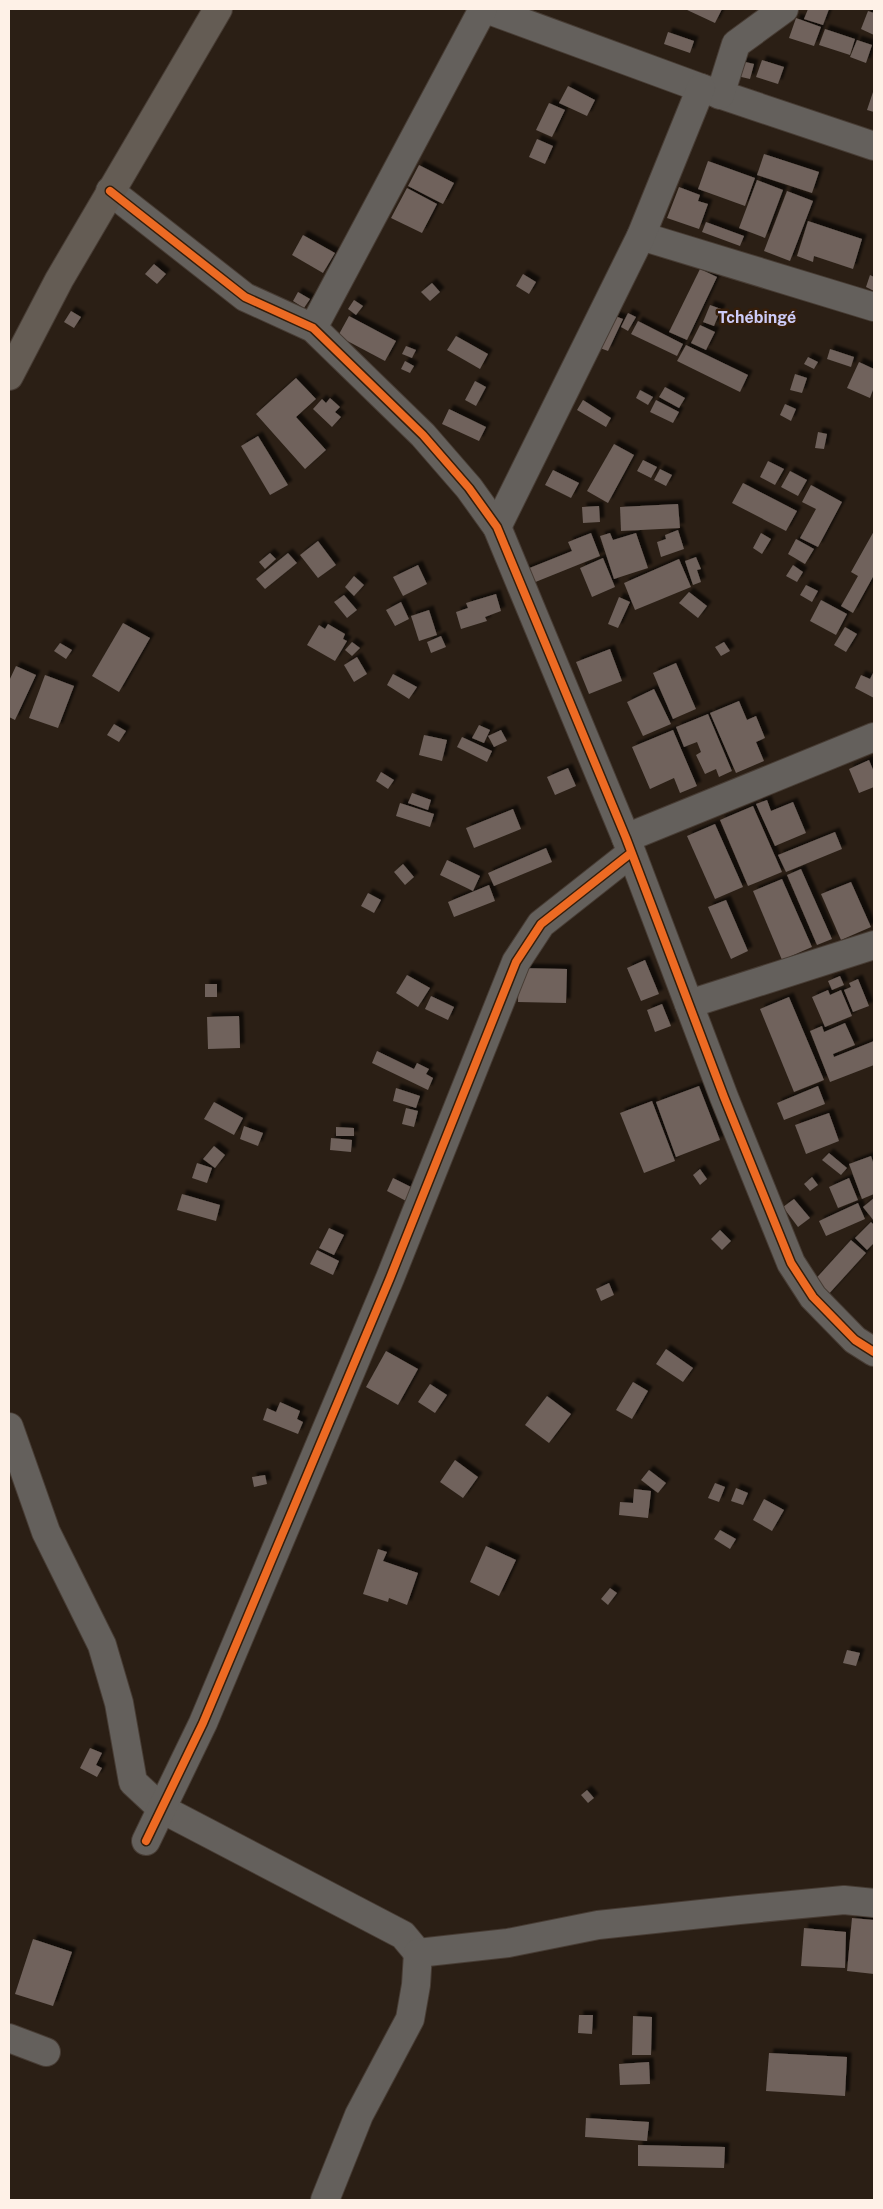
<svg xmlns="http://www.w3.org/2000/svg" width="883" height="2209" font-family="'Public Sans',sans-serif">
	<defs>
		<filter id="shadow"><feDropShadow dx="4.5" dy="-4.5" stdDeviation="1" flood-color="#0009"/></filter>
	</defs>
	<rect width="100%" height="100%" fill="#2b1f15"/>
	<g fill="#6f625c" filter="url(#shadow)">
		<path d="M 685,9 L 722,9 L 715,23 Z"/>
		<path d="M 808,9 L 829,9 L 823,25 L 804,19 Z"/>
		<path d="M 868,11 L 874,13 L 874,35 L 861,29 Z"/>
		<path d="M 796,18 L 821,27 L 814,46 L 789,38 Z"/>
		<path d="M 825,29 L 855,39 L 850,55 L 819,45 Z"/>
		<path d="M 668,32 L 694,41 L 690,53 L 664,44 Z"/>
		<path d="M 857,40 L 872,45 L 866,63 L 850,57 Z"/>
		<path d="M 762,60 L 784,67 L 778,84 L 756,77 Z"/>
		<path d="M 741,61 L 754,64 L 750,79 L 737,76 Z"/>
		<path d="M 568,86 L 595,100 L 587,116 L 559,103 Z"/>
		<path d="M 874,89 L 874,112 L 867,110 Z"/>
		<path d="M 549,103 L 565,110 L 552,137 L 536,130 Z"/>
		<path d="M 537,139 L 553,146 L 545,164 L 529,157 Z"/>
		<path d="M 764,154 L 819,172 L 812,193 L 757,175 Z"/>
		<path d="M 708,161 L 755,178 L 745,206 L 698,189 Z"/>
		<path d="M 419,165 L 454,183 L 443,204 L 408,186 Z"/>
		<path d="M 757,180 L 783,190 L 765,238 L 739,228 Z"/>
		<path d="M 679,187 L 700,195 L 698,201 L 708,204 L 699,229 L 667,218 Z"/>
		<path d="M 407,188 L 437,204 L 422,233 L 391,218 Z"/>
		<path d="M 787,191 L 813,201 L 790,261 L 764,251 Z"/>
		<path d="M 808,221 L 862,239 L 853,269 L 814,256 L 813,262 L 797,256 Z"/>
		<path d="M 706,222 L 744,236 L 740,246 L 702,232 Z"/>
		<path d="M 303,235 L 335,253 L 323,273 L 292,255 Z"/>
		<path d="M 154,264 L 166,274 L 157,284 L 145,274 Z"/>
		<path d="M 700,269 L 717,277 L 687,340 L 669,332 Z"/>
		<path d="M 523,274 L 536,282 L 529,294 L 516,286 Z"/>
		<path d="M 870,275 L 874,277 L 874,291 L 866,287 Z"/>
		<path d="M 432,283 L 440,292 L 430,301 L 421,292 Z"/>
		<path d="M 298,292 L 310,299 L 304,308 L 293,301 Z"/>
		<path d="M 354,300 L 363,306 L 356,315 L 348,309 Z"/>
		<path d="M 710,305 L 721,309 L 714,326 L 703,322 Z"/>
		<path d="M 71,311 L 81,317 L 74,328 L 64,322 Z"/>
		<path d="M 628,313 L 636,317 L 628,331 L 621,327 Z"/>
		<path d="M 349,316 L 396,341 L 385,361 L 338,336 Z"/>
		<path d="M 615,316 L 623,319 L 608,351 L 600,348 Z"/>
		<path d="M 638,321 L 683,344 L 677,356 L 631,334 Z"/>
		<path d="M 700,325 L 715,332 L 706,350 L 691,343 Z"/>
		<path d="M 456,336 L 488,354 L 480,369 L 447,350 Z"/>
		<path d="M 686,345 L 748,375 L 740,392 L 677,361 Z"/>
		<path d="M 406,346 L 416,350 L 412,358 L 402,354 Z"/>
		<path d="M 830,349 L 854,357 L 851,367 L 827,359 Z"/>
		<path d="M 808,357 L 818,362 L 814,369 L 804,364 Z"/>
		<path d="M 405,361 L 414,366 L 410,373 L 401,369 Z"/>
		<path d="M 859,362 L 874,369 L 874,387 L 870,398 L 847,388 Z"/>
		<path d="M 795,374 L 807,378 L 802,393 L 790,390 Z"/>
		<path d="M 296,378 L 316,399 L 296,417 L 326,450 L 305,469 L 256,414 Z"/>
		<path d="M 475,381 L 486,387 L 476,406 L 465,400 Z"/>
		<path d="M 665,387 L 685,398 L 679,408 L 659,397 Z"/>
		<path d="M 640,390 L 653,397 L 648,405 L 636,398 Z"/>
		<path d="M 330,398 L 340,407 L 335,412 L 341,417 L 332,427 L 313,409 L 322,399 L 326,403 Z"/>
		<path d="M 583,400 L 611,418 L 606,427 L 577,410 Z"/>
		<path d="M 656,400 L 679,412 L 673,423 L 650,412 Z"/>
		<path d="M 785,404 L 796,409 L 791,421 L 780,415 Z"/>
		<path d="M 449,409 L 486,427 L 479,441 L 442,424 Z"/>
		<path d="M 818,432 L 827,434 L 824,449 L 815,448 Z"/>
		<path d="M 258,436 L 288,485 L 270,495 L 241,446 Z"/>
		<path d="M 614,444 L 634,455 L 608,503 L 587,491 Z"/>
		<path d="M 643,460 L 657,467 L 651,478 L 637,471 Z"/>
		<path d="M 768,461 L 784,469 L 775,485 L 760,477 Z"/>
		<path d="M 660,469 L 672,475 L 666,486 L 654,480 Z"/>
		<path d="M 553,470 L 579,483 L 571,498 L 545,485 Z"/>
		<path d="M 790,471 L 807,480 L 798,496 L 781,487 Z"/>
		<path d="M 743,483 L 797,511 L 786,531 L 732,503 Z"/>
		<path d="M 811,485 L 842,502 L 818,547 L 800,538 L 816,509 L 802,502 Z"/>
		<path d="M 678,504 L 680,528 L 621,531 L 620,507 Z"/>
		<path d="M 599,506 L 600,522 L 583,523 L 582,507 Z"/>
		<path d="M 678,530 L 684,549 L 661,557 L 657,542 L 666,539 L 665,535 Z"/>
		<path d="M 874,531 L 874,575 L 853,613 L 841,606 L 858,576 L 851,572 Z"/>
		<path d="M 591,533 L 600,556 L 528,585 L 522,571 L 572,551 L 568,542 Z"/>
		<path d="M 610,533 L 613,540 L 636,533 L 648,568 L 614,579 L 600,536 Z"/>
		<path d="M 761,533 L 771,539 L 762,554 L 753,548 Z"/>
		<path d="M 796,539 L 814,549 L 805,564 L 788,554 Z"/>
		<path d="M 318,541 L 336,565 L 318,578 L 300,555 Z"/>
		<path d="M 270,553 L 276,559 L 265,569 L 259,562 Z"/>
		<path d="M 288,553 L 297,563 L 265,589 L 256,579 Z"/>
		<path d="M 696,557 L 701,569 L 697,570 L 701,582 L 693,585 L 685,561 Z"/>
		<path d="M 603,558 L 615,587 L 592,597 L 580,568 Z"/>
		<path d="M 679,559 L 691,587 L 635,610 L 624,583 Z"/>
		<path d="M 418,565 L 427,584 L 403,596 L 393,577 Z"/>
		<path d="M 793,565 L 803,572 L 797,582 L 786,576 Z"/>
		<path d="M 354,576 L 364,585 L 354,596 L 345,587 Z"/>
		<path d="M 806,585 L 818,591 L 812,602 L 800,595 Z"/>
		<path d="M 689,592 L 707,606 L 698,618 L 679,603 Z"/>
		<path d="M 496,594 L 501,611 L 485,617 L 487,621 L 461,629 L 456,612 L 468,608 L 466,603 Z"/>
		<path d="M 344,595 L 357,610 L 347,618 L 334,602 Z"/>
		<path d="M 619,597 L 630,602 L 618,628 L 608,624 Z"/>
		<path d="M 821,600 L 847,614 L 836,635 L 810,621 Z"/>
		<path d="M 401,602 L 409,619 L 395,626 L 386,610 Z"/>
		<path d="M 429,610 L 437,635 L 419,641 L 411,616 Z"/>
		<path d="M 123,623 L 150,638 L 119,692 L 92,676 Z"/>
		<path d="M 328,624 L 345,634 L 343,639 L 347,641 L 335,661 L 307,645 L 319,625 L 325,629 Z"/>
		<path d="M 845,627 L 857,634 L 846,652 L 834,645 Z"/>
		<path d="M 441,636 L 446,647 L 431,653 L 427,642 Z"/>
		<path d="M 352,642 L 360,648 L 352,656 L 345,650 Z"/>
		<path d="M 724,642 L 730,651 L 721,656 L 715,647 Z"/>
		<path d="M 60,643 L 72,650 L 66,659 L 54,651 Z"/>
		<path d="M 610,649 L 622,681 L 589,694 L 576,662 Z"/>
		<path d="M 357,657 L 367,674 L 354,682 L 344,665 Z"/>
		<path d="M 676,663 L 696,709 L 673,719 L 653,673 Z"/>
		<path d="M 16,666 L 36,675 L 15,720 L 9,717 L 9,681 Z"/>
		<path d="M 874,671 L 874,698 L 855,688 L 861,675 L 870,679 Z"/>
		<path d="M 393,674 L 417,687 L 409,699 L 387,685 Z"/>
		<path d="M 45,675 L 74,686 L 58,728 L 29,718 Z"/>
		<path d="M 654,689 L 671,724 L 643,736 L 627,702 Z"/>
		<path d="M 739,701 L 747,720 L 756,716 L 765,738 L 756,742 L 764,761 L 736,773 L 710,713 Z"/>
		<path d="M 708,714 L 732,771 L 719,777 L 716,769 L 705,774 L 696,755 L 701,752 L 697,742 L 684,747 L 676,727 Z"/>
		<path d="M 114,724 L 126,731 L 119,742 L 107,735 Z"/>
		<path d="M 479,725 L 490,730 L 484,743 L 472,738 Z"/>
		<path d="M 501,730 L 507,741 L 494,747 L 488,736 Z"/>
		<path d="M 673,730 L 697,786 L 680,793 L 674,778 L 650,789 L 632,747 Z"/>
		<path d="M 424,735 L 447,740 L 442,761 L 419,755 Z"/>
		<path d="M 462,737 L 492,751 L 487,762 L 457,747 Z"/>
		<path d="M 869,760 L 874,772 L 874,787 L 859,793 L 849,769 Z"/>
		<path d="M 568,768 L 576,786 L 555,795 L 547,777 Z"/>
		<path d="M 381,772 L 394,780 L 388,789 L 376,781 Z"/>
		<path d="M 412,793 L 431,800 L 428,810 L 408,803 Z"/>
		<path d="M 767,800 L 771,811 L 793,802 L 806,833 L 775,846 L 756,804 Z"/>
		<path d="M 400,803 L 434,814 L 430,827 L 396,816 Z"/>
		<path d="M 753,806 L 782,872 L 748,886 L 720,820 Z"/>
		<path d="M 513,809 L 521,829 L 474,848 L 466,828 Z"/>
		<path d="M 715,824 L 743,887 L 715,899 L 687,836 Z"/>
		<path d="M 835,832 L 842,849 L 786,872 L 778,855 Z"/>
		<path d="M 546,848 L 552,862 L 494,886 L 488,873 Z"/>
		<path d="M 447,860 L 480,876 L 473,891 L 440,875 Z"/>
		<path d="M 403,864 L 414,877 L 405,885 L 394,872 Z"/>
		<path d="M 801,869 L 832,939 L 817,945 L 787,875 Z"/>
		<path d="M 782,879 L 812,947 L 782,960 L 753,891 Z"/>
		<path d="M 851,882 L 871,927 L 841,940 L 821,894 Z"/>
		<path d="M 489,885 L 495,901 L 454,917 L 448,902 Z"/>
		<path d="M 368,893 L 381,900 L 374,913 L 361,906 Z"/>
		<path d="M 726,900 L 748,951 L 731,959 L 708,907 Z"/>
		<path d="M 645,960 L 659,994 L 641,1001 L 627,968 Z"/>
		<path d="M 519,968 L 567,969 L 566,1003 L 518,1002 Z"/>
		<path d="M 407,975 L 430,988 L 418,1007 L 396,993 Z"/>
		<path d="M 840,976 L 844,985 L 832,990 L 828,981 Z"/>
		<path d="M 858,979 L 869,1006 L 853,1012 L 844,990 L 851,987 L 849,983 Z"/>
		<rect x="205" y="984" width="12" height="13"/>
		<path d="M 828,990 L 830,995 L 841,990 L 852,1016 L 825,1027 L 812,997 Z"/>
		<path d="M 431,996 L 454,1007 L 448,1020 L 425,1009 Z"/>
		<path d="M 789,997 L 824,1080 L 794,1092 L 760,1009 Z"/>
		<path d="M 662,1004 L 671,1026 L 655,1032 L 647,1010 Z"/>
		<path d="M 239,1016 L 240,1048 L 208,1049 L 207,1017 Z"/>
		<path d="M 845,1023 L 855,1045 L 833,1054 L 834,1057 L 874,1041 L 874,1065 L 830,1082 L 810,1031 L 822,1026 L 824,1032 Z"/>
		<path d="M 377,1051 L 414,1069 L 417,1063 L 429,1069 L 426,1074 L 433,1078 L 428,1090 L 372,1063 Z"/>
		<path d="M 699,1086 L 720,1140 L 676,1157 L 656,1102 Z"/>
		<path d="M 818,1086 L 825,1104 L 784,1120 L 777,1103 Z"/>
		<path d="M 396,1088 L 420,1096 L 416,1108 L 393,1101 Z"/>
		<path d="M 652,1101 L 675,1161 L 644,1173 L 620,1113 Z"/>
		<path d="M 214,1102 L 243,1118 L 234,1135 L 204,1119 Z"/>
		<path d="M 406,1108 L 418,1111 L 414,1127 L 402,1124 Z"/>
		<path d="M 829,1113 L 839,1141 L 806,1154 L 795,1125 Z"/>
		<path d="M 244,1126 L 263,1133 L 258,1146 L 240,1139 Z"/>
		<path d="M 336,1127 L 354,1128 L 354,1136 L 336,1136 Z"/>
		<path d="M 331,1138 L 352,1140 L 351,1152 L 330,1150 Z"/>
		<path d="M 214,1146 L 225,1155 L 215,1168 L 203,1159 Z"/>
		<path d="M 829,1153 L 847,1168 L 841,1175 L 822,1160 Z"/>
		<path d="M 871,1156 L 874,1165 L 874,1194 L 862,1199 L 849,1164 Z"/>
		<path d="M 197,1163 L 212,1168 L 207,1183 L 192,1178 Z"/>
		<path d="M 700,1169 L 707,1179 L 700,1185 L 693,1175 Z"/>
		<path d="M 812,1177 L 818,1185 L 810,1191 L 804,1184 Z"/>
		<path d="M 393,1178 L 415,1189 L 408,1202 L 387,1191 Z"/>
		<path d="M 849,1178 L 858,1200 L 838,1208 L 829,1187 Z"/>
		<path d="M 182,1194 L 220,1205 L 216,1221 L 177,1210 Z"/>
		<path d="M 874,1198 L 874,1221 L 863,1207 Z"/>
		<path d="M 794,1199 L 810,1218 L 798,1227 L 783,1207 Z"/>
		<path d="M 858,1203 L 865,1219 L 826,1236 L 819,1221 Z"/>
		<path d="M 871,1222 L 874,1225 L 874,1243 L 867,1250 L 855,1238 Z"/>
		<path d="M 329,1228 L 344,1235 L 334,1255 L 319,1248 Z"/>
		<path d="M 720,1230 L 731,1241 L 722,1250 L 711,1239 Z"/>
		<path d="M 851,1240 L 866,1253 L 826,1297 L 811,1284 Z"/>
		<path d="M 317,1250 L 339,1261 L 333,1275 L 310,1264 Z"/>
		<path d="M 609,1283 L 614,1295 L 601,1301 L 596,1289 Z"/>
		<path d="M 666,1349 L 693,1368 L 683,1382 L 656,1364 Z"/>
		<path d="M 386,1351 L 418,1369 L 398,1405 L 366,1387 Z"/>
		<path d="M 633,1382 L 648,1391 L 632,1419 L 616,1410 Z"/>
		<path d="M 430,1384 L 447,1395 L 435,1413 L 418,1402 Z"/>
		<path d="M 547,1396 L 571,1414 L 549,1443 L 525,1425 Z"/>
		<path d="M 280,1402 L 300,1411 L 297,1419 L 303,1422 L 298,1434 L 263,1420 L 267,1408 L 276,1412 Z"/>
		<path d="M 455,1460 L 478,1477 L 463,1498 L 440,1482 Z"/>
		<path d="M 649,1470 L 666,1483 L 658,1493 L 641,1480 Z"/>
		<path d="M 265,1475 L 267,1484 L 254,1487 L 252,1477 Z"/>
		<path d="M 715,1483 L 725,1487 L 719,1502 L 708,1498 Z"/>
		<path d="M 736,1488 L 748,1493 L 743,1505 L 731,1501 Z"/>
		<path d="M 634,1489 L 651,1491 L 648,1518 L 619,1515 L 620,1502 L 633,1503 Z"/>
		<path d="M 764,1499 L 784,1510 L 772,1531 L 753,1520 Z"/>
		<path d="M 720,1530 L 736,1539 L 730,1549 L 714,1539 Z"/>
		<path d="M 486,1546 L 516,1560 L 499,1596 L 470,1582 Z"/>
		<path d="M 378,1549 L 387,1552 L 383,1561 L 418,1573 L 407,1605 L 389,1598 L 388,1602 L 363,1594 Z"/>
		<path d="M 610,1588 L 617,1593 L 608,1605 L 601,1599 Z"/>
		<path d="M 847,1650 L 860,1653 L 856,1666 L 843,1663 Z"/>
		<path d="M 90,1748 L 102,1753 L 96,1765 L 102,1768 L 97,1777 L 80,1768 Z"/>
		<path d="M 587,1790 L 594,1798 L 588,1803 L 581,1795 Z"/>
		<path d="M 852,1918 L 874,1920 L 874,1974 L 847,1971 Z"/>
		<path d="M 804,1928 L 846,1932 L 845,1968 L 801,1966 Z"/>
		<path d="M 33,1939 L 72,1952 L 53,2006 L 15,1994 Z"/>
		<path d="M 579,2015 L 593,2015 L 592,2034 L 578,2033 Z"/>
		<path d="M 633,2016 L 652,2017 L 651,2055 L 632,2055 Z"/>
		<path d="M 769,2053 L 847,2057 L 845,2096 L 766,2091 Z"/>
		<path d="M 649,2062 L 650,2084 L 620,2085 L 619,2064 Z"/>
		<path d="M 586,2118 L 649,2122 L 647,2141 L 585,2137 Z"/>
		<path d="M 638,2145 L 725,2147 L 724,2168 L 638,2166 Z"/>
	</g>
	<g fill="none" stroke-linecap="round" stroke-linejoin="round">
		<g stroke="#473c34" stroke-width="30">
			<g id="minor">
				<path d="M 486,9 L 701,88 L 874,146"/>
				<path d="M 720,95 L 736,44 L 784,9"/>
				<path d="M 110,191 L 245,297 L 313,328 L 423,435 L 469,488 L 497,527 L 626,838 L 724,1097 L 791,1263 L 813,1297 L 855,1340 L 874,1352"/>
				<path d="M 641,236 L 874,307"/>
				<path d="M 313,328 L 483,9"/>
				<path d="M 497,527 L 641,236 L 701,88"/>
				<path d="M 626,838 L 874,737"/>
				<path d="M 689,1004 L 874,945"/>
				<path d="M 9,1427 L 46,1532 L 102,1645 L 119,1703 L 133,1782 L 162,1809 L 403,1935 L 418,1953"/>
				<path d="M 146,1841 L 203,1723 L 390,1278 L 516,962 L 541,924 L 631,853"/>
				<path d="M 9,2038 L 46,2052"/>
				<path d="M 325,2200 L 359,2115 L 410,2019 L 416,1985 L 418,1953 L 508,1943 L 598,1925 L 739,1910 L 844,1900 L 874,1903"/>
			</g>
		</g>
		<g stroke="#473c34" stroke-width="30">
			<path id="highway" d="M 9,376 L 59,280 L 218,9"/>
		</g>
		<use href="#minor" stroke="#64605c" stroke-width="28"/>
		<use href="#highway" stroke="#645c54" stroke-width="28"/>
		<g stroke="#351e0b" stroke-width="11">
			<g id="cycleway">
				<path d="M 110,191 L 245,297 L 313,328 L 423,435 L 469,488 L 497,527 L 626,838 L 724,1097 L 791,1263 L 813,1297 L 855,1340 L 874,1352"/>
				<path d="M 146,1841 L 203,1723 L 390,1278 L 516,962 L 541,924 L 631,853"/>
			</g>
		</g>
		<use href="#cycleway" stroke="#ed6a23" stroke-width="8"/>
	</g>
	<g text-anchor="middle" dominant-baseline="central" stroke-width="5" stroke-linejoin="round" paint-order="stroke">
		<g font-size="16" font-weight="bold" fill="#cdcbf7" stroke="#351e0b">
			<text x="757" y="317">Tchébingé</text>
		</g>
	</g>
	<rect width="883" height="2209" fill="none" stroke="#fef1e7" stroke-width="20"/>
</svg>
